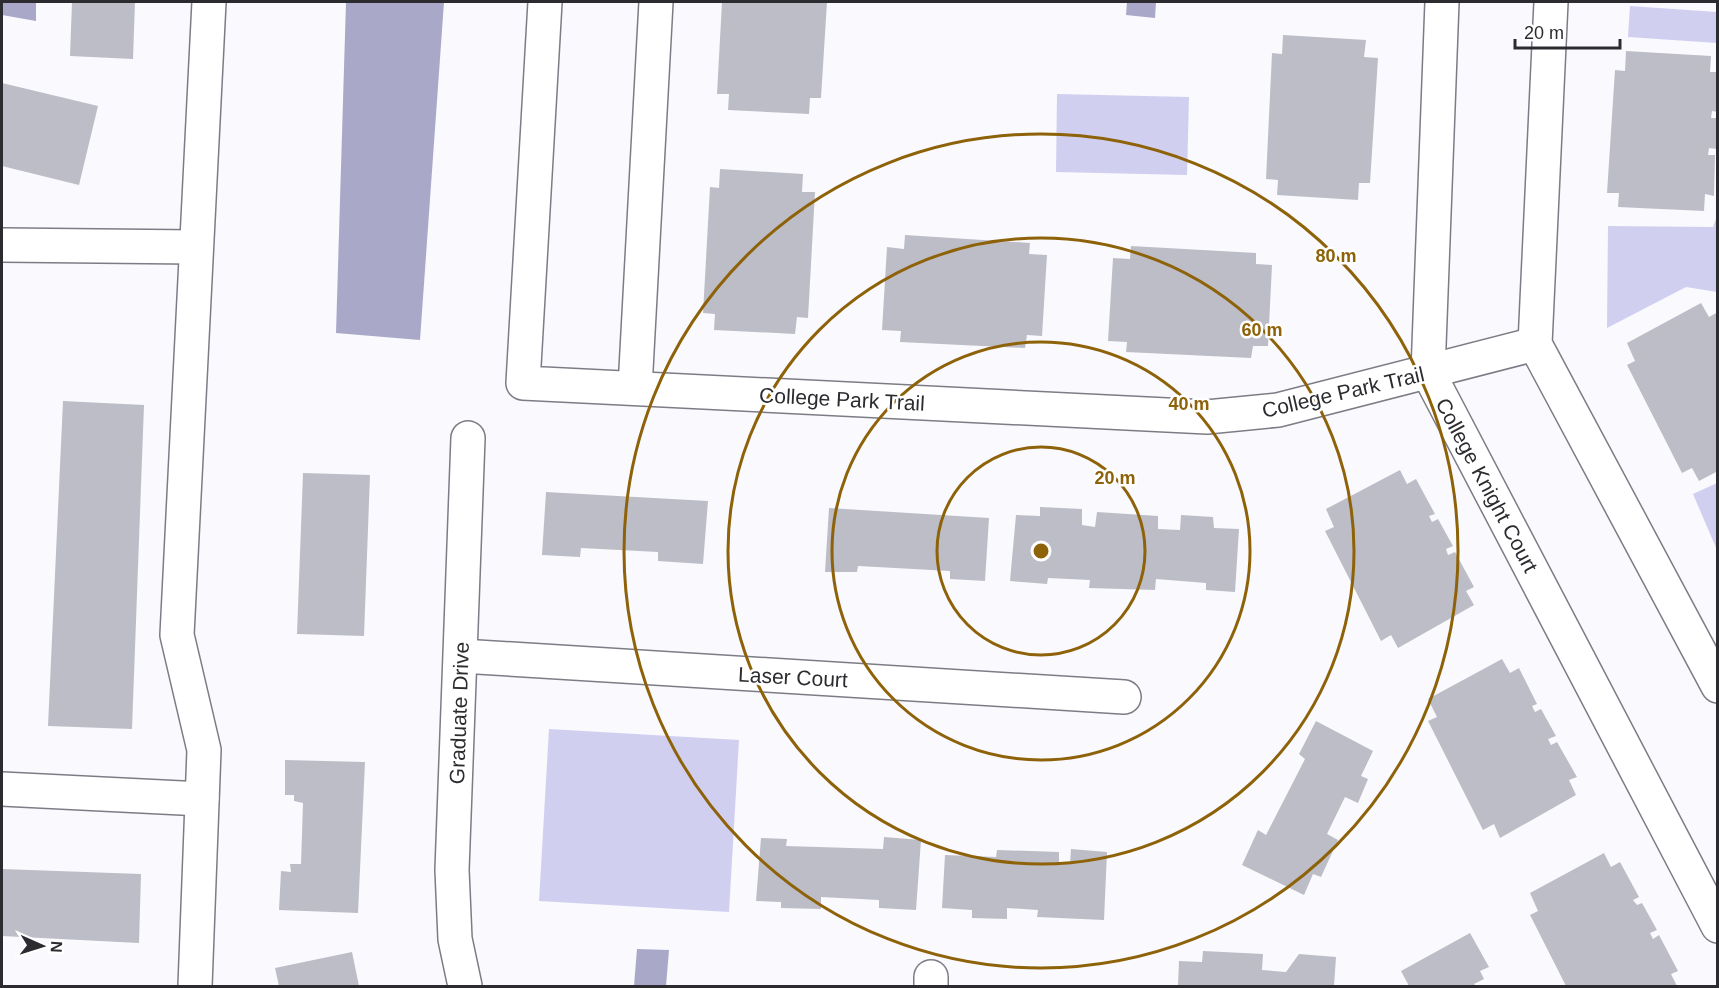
<svg xmlns="http://www.w3.org/2000/svg" width="1719" height="988" font-family="Helvetica,sans-serif">
	<rect width="100%" height="100%" fill="#f9f9fe"/>
	<g fill="#d1cff0">
		<path d="M 1630,6 L 1717,12 L 1717,43 L 1628,37 Z"/>
		<path d="M 1057,94 L 1189,97 L 1187,175 L 1056,172 Z"/>
		<path d="M 1717,216 L 1717,292 L 1686,287 L 1607,328 L 1608,226 L 1713,227 Z"/>
		<path d="M 1717,483 L 1717,550 L 1693,494 Z"/>
		<path d="M 549,729 L 739,740 L 729,912 L 539,901 Z"/>
	</g>
	<g fill="#a9a8c8">
		<path d="M 2,2 L 36,2 L 36,21 L 2,15 Z"/>
		<path d="M 346,2 L 444,2 L 420,340 L 336,333 Z"/>
		<path d="M 1127,2 L 1156,2 L 1155,18 L 1126,15 Z"/>
		<path d="M 637,949 L 669,950 L 666,986 L 634,986 Z"/>
	</g>
	<g fill="#bdbdc7">
		<path d="M 72,2 L 135,2 L 133,59 L 70,56 Z"/>
		<path d="M 722,2 L 827,2 L 821,98 L 810,98 L 809,114 L 728,110 L 729,94 L 717,94 Z"/>
		<path d="M 1283,35 L 1366,40 L 1364,57 L 1378,58 L 1370,183 L 1359,183 L 1358,200 L 1277,195 L 1278,180 L 1266,179 L 1272,53 L 1282,54 Z"/>
		<path d="M 1626,51 L 1711,56 L 1710,72 L 1718,72 L 1718,112 L 1712,111 L 1711,118 L 1718,118 L 1717,149 L 1709,148 L 1708,155 L 1715,155 L 1714,196 L 1705,194 L 1704,211 L 1618,207 L 1619,193 L 1607,193 L 1615,70 L 1625,71 Z"/>
		<path d="M 2,83 L 98,106 L 79,185 L 2,166 Z"/>
		<path d="M 720,169 L 803,174 L 802,192 L 815,192 L 808,318 L 797,317 L 795,334 L 714,330 L 715,314 L 703,313 L 710,187 L 719,188 Z"/>
		<path d="M 905,235 L 1030,243 L 1029,254 L 1047,255 L 1042,336 L 1027,335 L 1025,348 L 900,342 L 901,331 L 882,330 L 887,247 L 904,249 Z"/>
		<path d="M 1131,246 L 1256,253 L 1256,264 L 1272,265 L 1268,346 L 1253,346 L 1251,358 L 1126,352 L 1127,342 L 1108,341 L 1113,258 L 1130,259 Z"/>
		<path d="M 1701,303 L 1709,317 L 1718,312 L 1718,471 L 1699,481 L 1692,468 L 1682,473 L 1627,365 L 1635,361 L 1627,343 Z"/>
		<path d="M 63,401 L 144,405 L 132,729 L 48,726 Z"/>
		<path d="M 1400,470 L 1407,484 L 1416,479 L 1435,514 L 1429,516 L 1432,522 L 1438,519 L 1453,546 L 1446,549 L 1448,555 L 1455,552 L 1474,587 L 1466,591 L 1474,605 L 1398,648 L 1391,635 L 1381,641 L 1325,531 L 1334,527 L 1326,509 Z"/>
		<path d="M 303,473 L 370,475 L 364,636 L 297,634 Z"/>
		<path d="M 546,492 L 708,501 L 703,564 L 658,561 L 658,552 L 581,548 L 580,557 L 542,555 Z"/>
		<path d="M 1040,507 L 1082,509 L 1082,525 L 1095,527 L 1097,512 L 1158,516 L 1158,529 L 1180,530 L 1181,515 L 1213,517 L 1214,528 L 1239,529 L 1235,592 L 1206,590 L 1206,583 L 1156,579 L 1155,590 L 1089,588 L 1090,580 L 1048,578 L 1047,584 L 1010,581 L 1016,515 L 1040,516 Z"/>
		<path d="M 829,508 L 989,518 L 985,581 L 950,579 L 950,571 L 858,566 L 857,572 L 825,572 Z"/>
		<path d="M 1502,659 L 1510,673 L 1519,668 L 1537,704 L 1532,706 L 1535,712 L 1541,709 L 1556,736 L 1548,739 L 1551,745 L 1557,742 L 1577,777 L 1569,780 L 1576,795 L 1500,838 L 1494,824 L 1483,830 L 1428,721 L 1437,717 L 1428,699 Z"/>
		<path d="M 1316,721 L 1373,751 L 1361,776 L 1368,779 L 1358,803 L 1345,797 L 1327,834 L 1338,840 L 1321,877 L 1313,874 L 1304,895 L 1242,865 L 1258,830 L 1266,835 L 1305,759 L 1299,754 Z"/>
		<path d="M 285,760 L 365,762 L 358,913 L 279,910 L 281,871 L 291,872 L 290,864 L 301,864 L 303,803 L 294,801 L 294,795 L 285,795 Z"/>
		<path d="M 884,837 L 921,840 L 916,910 L 879,908 L 879,900 L 821,897 L 821,909 L 781,908 L 781,902 L 756,901 L 761,838 L 787,839 L 786,846 L 883,849 Z"/>
		<path d="M 1071,849 L 1107,852 L 1104,920 L 1037,917 L 1038,910 L 1007,908 L 1007,919 L 972,918 L 972,910 L 942,908 L 945,855 L 996,857 L 997,850 L 1059,852 L 1059,862 L 1070,864 Z"/>
		<path d="M 1604,853 L 1611,867 L 1620,862 L 1639,897 L 1633,900 L 1637,905 L 1642,903 L 1657,930 L 1650,933 L 1653,939 L 1659,935 L 1678,971 L 1671,974 L 1677,986 L 1566,986 L 1530,915 L 1538,911 L 1530,893 Z"/>
		<path d="M 2,869 L 141,874 L 139,943 L 2,936 Z"/>
		<path d="M 1470,933 L 1489,967 L 1480,971 L 1484,979 L 1474,984 L 1476,986 L 1409,986 L 1401,971 Z"/>
		<path d="M 1203,951 L 1263,954 L 1262,970 L 1286,972 L 1299,954 L 1336,957 L 1334,986 L 1178,986 L 1179,961 L 1202,962 Z"/>
		<path d="M 352,952 L 359,986 L 279,986 L 275,968 Z"/>
	</g>
	<g fill="none" stroke-linecap="round" stroke-linejoin="round">
		<g stroke="#7c7c85" stroke-width="36">
			<g id="minor">
				<path d="M 545,2 L 523,383 L 1207,417 L 1278,410 L 1535,344"/>
				<path d="M 1442,2 L 1428,372 L 1718,926"/>
				<path d="M 1551,2 L 1535,344 L 1718,686"/>
				<path d="M 2,245 L 196,247"/>
				<path d="M 635,388 L 656,2"/>
				<path d="M 461,656 L 1124,697"/>
				<path d="M 2,789 L 202,799"/>
				<path d="M 195,986 L 204,750 L 177,635 L 209,2"/>
				<path d="M 465,986 L 455,939 L 452,870 L 468,438"/>
				<path d="M 931,986 L 931,977"/>
			</g>
		</g>
		<use href="#minor" stroke="#fff" stroke-width="33"/>
	</g>
	<g fill="none" stroke="#8e6209" stroke-width="3">
		<circle cx="1041" cy="551" r="104"/>
		<circle cx="1041" cy="551" r="209"/>
		<circle cx="1041" cy="551" r="313"/>
		<circle cx="1041" cy="551" r="417"/>
	</g>
	<g text-anchor="middle" dominant-baseline="central" stroke-width="5" stroke-linejoin="round" paint-order="stroke">
		<g font-size="21" fill="#2c2c30" stroke="#fff">
			<text transform="translate(1343 392) rotate(-13)">College Park Trail</text>
			<text transform="translate(842 399) rotate(3)">College Park Trail</text>
			<text transform="translate(1487 485) rotate(62)">College Knight Court</text>
			<text transform="translate(793 677) rotate(3)">Laser Court</text>
			<text transform="translate(459 713) rotate(-88)">Graduate Drive</text>
		</g>
	</g>
	<circle cx="1041" cy="551" r="9" fill="#8e6209" stroke="#fff" stroke-width="3"/>
	<g font-size="18" text-anchor="middle" font-weight="bold" fill="#8e6209" stroke="#fff" stroke-width="5" stroke-linejoin="round" paint-order="stroke">
		<text x="1336" y="262">80 m</text>
		<text x="1262" y="336">60 m</text>
		<text x="1189" y="410">40 m</text>
		<text x="1115" y="484">20 m</text>
	</g>
	<rect width="1719" height="988" fill="none" stroke="#2c2c30" stroke-width="6"/>
	<g transform="translate(42 946) rotate(93)" stroke="#ffffff" stroke-width="4.5" paint-order="stroke">
	<path d="M0-4.5L10 22L0 15L-10 22Z" fill="#2c2c30"/>
	<text y="-9" font-size="16" font-weight="bold" text-anchor="middle" fill="#2c2c30">N</text>
	</g>
	<path d="M1515 39v9h105v-9" fill="none" stroke="#2c2c30" stroke-width="3"/>
	<text x="1524" y="39" font-size="18" fill="#2c2c30" stroke="#ffffff" stroke-width="4.5" paint-order="stroke">20 m</text>
</svg>
